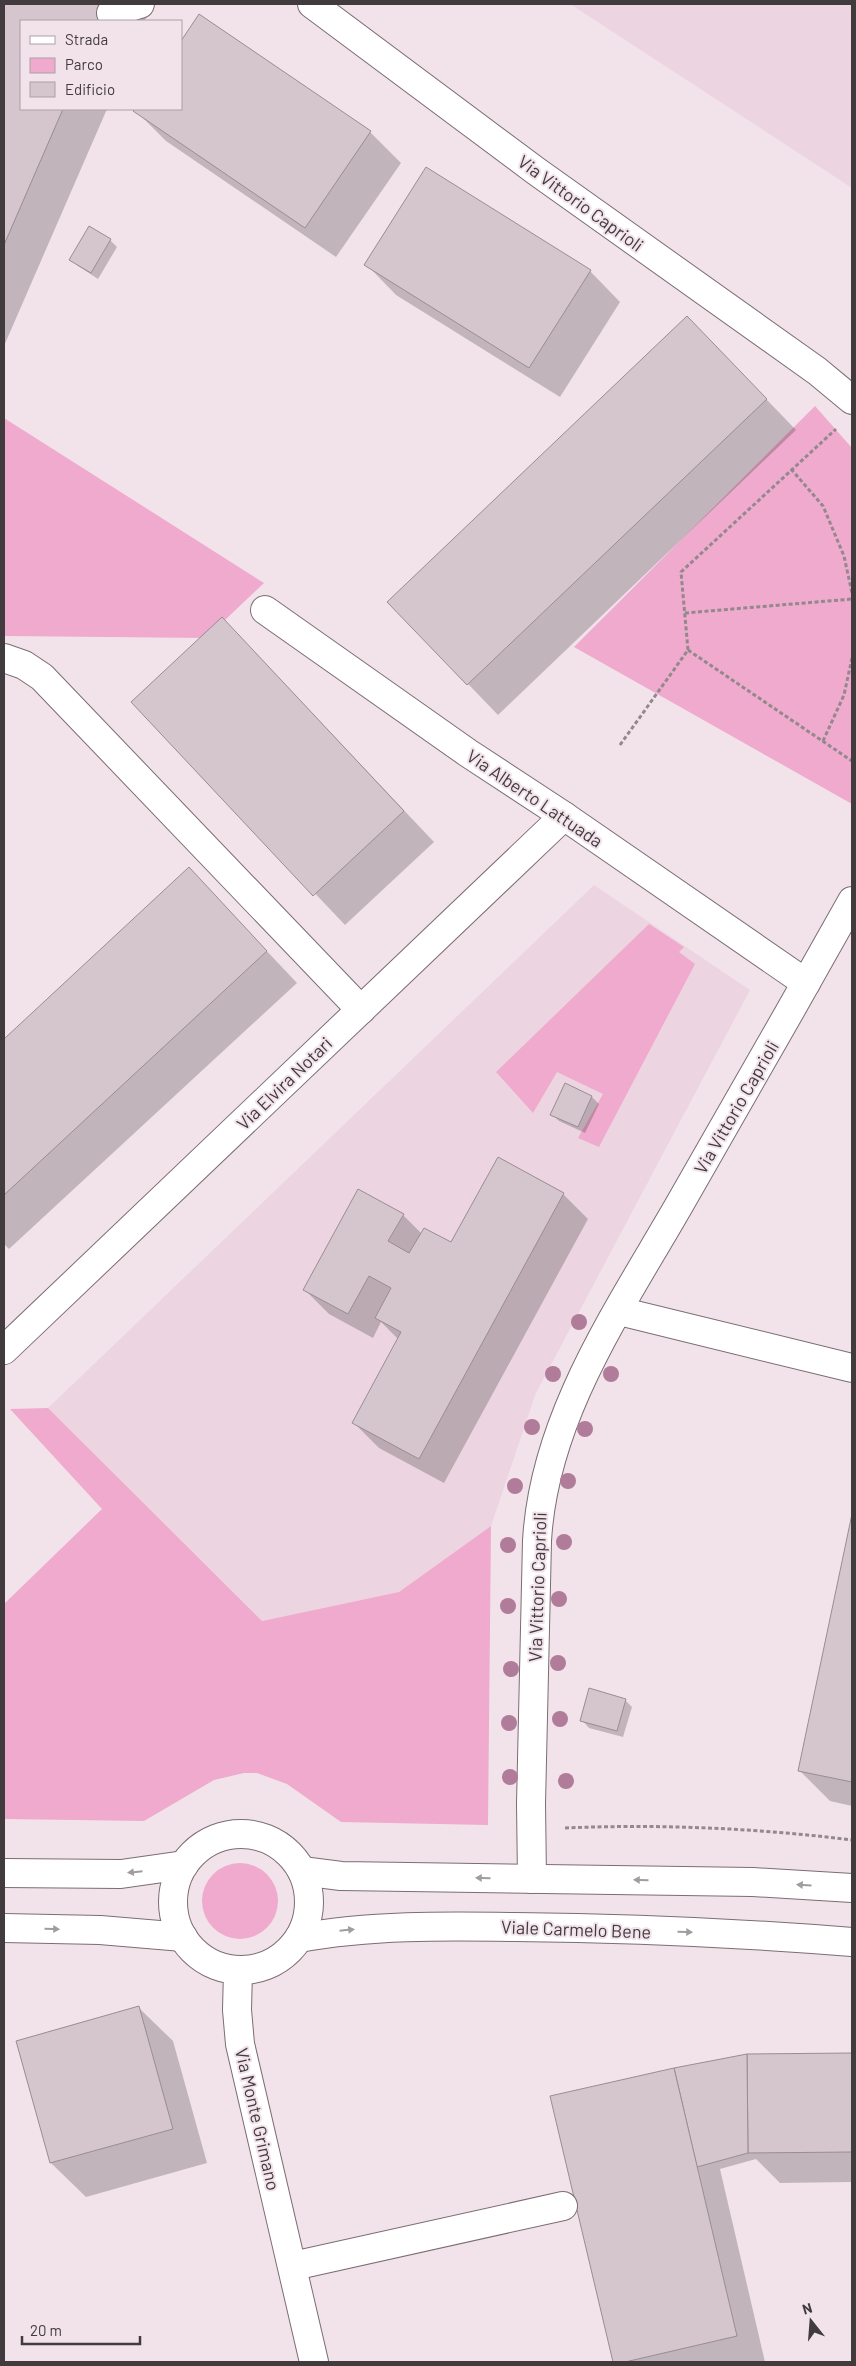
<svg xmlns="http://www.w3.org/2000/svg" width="856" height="2366" font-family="Barlow,sans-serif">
	<rect width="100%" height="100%" fill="#f2e3ea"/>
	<g fill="#ecd5e0">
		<path d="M 570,4 L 852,4 L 852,188 Z"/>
		<path d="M 594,885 L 750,990 L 536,1393 L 491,1526 L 399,1592 L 262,1621 L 48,1408 Z"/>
	</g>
	<g fill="#efaacd">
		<path d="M 815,406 L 852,448 L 852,804 L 574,647 Z"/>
		<path d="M 4,418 L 264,583 L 206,638 L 4,636 Z"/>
		<path d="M 649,924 L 684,947 L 679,952 L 695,964 L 599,1147 L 578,1138 L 603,1094 L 557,1072 L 533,1113 L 496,1072 Z"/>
		<path d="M 48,1408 L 262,1621 L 399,1592 L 491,1526 L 488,1825 L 341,1822 L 287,1784 L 257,1773 L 244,1773 L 214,1780 L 144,1821 L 4,1819 L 4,1604 L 102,1509 L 10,1409 Z"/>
		<circle cx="240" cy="1901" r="38"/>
	</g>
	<g fill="#0003">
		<path d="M 4,4 L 152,4 L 145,21 L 21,21 L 21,109 L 107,109 L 4,346 Z"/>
		<path d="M 136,109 L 181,109 L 370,132 L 401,163 L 336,257 L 166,141 L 135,110 Z"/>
		<path d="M 90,228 L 110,240 L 117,247 L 98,279 L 78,266 L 71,259 Z"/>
		<path d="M 366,264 L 590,271 L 620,302 L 560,397 L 396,295 Z"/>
		<path d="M 717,348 L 796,430 L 498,715 L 389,602 Z"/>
		<path d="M 222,618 L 434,842 L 345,925 L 133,702 Z"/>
		<path d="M 189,869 L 297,983 L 9,1249 L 4,1244 L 4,1040 Z"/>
		<path d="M 565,1085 L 592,1097 L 599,1104 L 585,1133 L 559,1121 L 552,1114 Z"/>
		<path d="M 498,1159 L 563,1194 L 588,1219 L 444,1483 L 379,1448 L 354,1423 L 399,1340 L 381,1322 L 373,1338 L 329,1314 L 304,1289 L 403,1215 L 422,1234 L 452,1244 Z"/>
		<path d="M 852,1520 L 852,1806 L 830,1801 L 799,1770 Z"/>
		<path d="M 625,1700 L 632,1707 L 623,1737 L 589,1728 L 582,1720 Z"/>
		<path d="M 138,2007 L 173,2041 L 207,2163 L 86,2197 L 51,2163 L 17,2041 Z"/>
		<path d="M 852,2055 L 852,2182 L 780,2183 L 756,2159 L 720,2169 L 765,2362 L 614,2362 L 552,2097 L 748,2056 Z"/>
	</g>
	<g fill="#d5c5cc" stroke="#9a8c93">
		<path d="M 4,4 L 109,4 L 101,21 L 21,21 L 21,109 L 63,109 L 4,245 Z"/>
		<path d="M 199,14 L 371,131 L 305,228 L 133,111 L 135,109 L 181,109 L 181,41 Z"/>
		<path d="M 426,167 L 591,270 L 529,368 L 364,265 Z"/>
		<path d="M 89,226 L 111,239 L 91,273 L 69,260 Z"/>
		<path d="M 687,316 L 767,399 L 467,685 L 387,602 Z"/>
		<path d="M 222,617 L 404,811 L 313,896 L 131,702 Z"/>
		<path d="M 189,867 L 267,951 L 4,1195 L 4,1039 Z"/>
		<path d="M 565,1083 L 592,1096 L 578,1127 L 550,1115 Z"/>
		<path d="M 498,1157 L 564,1193 L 419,1459 L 352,1423 L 401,1332 L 375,1318 L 391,1288 L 369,1276 L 348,1314 L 303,1290 L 358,1189 L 404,1214 L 388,1241 L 409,1253 L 424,1228 L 451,1242 Z"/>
		<path d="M 852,1514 L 852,1782 L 798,1771 Z"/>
		<path d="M 589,1688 L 626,1699 L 617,1731 L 580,1721 Z"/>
		<path d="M 139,2006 L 173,2129 L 50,2163 L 16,2041 Z"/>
		<path d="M 852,2053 L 852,2152 L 748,2153 L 747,2054 Z"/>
		<path d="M 747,2054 L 748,2153 L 697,2167 L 674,2068 Z"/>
		<path d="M 674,2068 L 737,2336 L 625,2362 L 613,2362 L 550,2096 Z"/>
	</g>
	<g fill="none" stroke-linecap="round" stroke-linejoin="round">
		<g stroke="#7b6d73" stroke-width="30">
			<g id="minor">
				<path d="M 312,4 L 536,171 L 817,371 L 852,400"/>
				<path d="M 111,13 L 140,4"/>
				<path d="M 265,610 L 468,753 L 564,816 L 806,983"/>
				<path d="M 4,658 L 24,665 L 42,677 L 361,1010"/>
				<path d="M 619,1311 L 852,1368"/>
				<path d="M 4,1350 L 564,816"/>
				<circle cx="241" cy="1902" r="68"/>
				<path d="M 302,1871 L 341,1876 L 753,1882 L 852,1888"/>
				<path d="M 4,1873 L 121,1874 L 184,1865"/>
				<path d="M 532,1879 L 531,1804 L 537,1541 C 544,1415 621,1307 682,1200 C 739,1101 796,1001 852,901"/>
				<path d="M 4,1928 L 100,1930 L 183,1937"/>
				<path d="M 299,1938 C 370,1925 443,1926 515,1927 C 627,1928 740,1933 852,1942"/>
				<path d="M 238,1970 L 237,2010 L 240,2044 L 314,2362"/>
				<path d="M 293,2266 L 563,2206"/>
			</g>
		</g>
		<g stroke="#92888d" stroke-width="3" stroke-dasharray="4 2.5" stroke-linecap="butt">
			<path d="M 791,469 L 823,506 L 844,556 L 852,593"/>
			<path d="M 685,613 L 852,599"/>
			<path d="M 688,650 L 852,761"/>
			<path d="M 823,741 L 844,695 L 852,658"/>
			<path d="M 620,745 L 688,650 L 681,572 L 836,429"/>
			<path d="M 565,1828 C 661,1824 756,1828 852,1840"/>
		</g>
		<use href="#minor" stroke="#fff" stroke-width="28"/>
	</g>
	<g fill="#b17b9a">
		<circle cx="579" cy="1322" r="8"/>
		<circle cx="553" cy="1374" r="8"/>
		<circle cx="611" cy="1374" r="8"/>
		<circle cx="532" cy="1427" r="8"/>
		<circle cx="585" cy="1429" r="8"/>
		<circle cx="568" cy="1481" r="8"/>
		<circle cx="515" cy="1486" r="8"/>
		<circle cx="564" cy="1542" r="8"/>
		<circle cx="508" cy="1545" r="8"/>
		<circle cx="559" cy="1599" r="8"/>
		<circle cx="508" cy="1606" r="8"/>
		<circle cx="558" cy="1663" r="8"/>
		<circle cx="511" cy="1669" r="8"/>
		<circle cx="560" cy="1719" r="8"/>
		<circle cx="509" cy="1723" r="8"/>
		<circle cx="510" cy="1777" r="8"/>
		<circle cx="566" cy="1781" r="8"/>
	</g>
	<defs><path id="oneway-solid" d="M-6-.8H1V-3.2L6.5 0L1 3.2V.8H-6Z" transform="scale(1.25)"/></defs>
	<g fill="#a09d9e">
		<use href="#oneway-solid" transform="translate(135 1872) rotate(174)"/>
		<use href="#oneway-solid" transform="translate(483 1878) rotate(-179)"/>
		<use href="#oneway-solid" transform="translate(641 1880) rotate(-179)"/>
		<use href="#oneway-solid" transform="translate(804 1885) rotate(-176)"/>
		<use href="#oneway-solid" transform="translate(52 1929) rotate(1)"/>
		<use href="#oneway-solid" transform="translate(347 1930) rotate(-6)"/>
		<use href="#oneway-solid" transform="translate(685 1932) rotate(2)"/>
	</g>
	<g text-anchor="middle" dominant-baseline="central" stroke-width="4" stroke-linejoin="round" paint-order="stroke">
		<g font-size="18" fill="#413b3e" stroke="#f2e3ea">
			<text transform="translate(581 203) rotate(36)">Via Vittorio Caprioli</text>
			<text transform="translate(535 798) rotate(34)">Via Alberto Lattuada</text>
			<text transform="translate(284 1083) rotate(-44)">Via Elvira Notari</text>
			<text transform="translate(736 1107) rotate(-60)">Via Vittorio Caprioli</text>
			<text transform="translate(537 1587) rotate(-88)">Via Vittorio Caprioli</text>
			<text transform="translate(576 1929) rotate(2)">Viale Carmelo Bene</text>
			<text transform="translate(258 2119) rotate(77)">Via Monte Grimano</text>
		</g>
	</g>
	<rect width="856" height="2366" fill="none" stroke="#413b3e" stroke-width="10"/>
	<rect x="20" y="20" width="162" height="90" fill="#f2e3ea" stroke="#aba0a5"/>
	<rect x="30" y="36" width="25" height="8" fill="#ffffff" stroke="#aba0a5"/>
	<text x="65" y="45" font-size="15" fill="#413b3e">Strada</text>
	<rect x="30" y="58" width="25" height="15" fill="#efaacd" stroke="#aba0a5"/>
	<text x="65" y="70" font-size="15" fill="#413b3e">Parco</text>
	<rect x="30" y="82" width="25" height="15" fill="#d5c5cc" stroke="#aba0a5"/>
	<text x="65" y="95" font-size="15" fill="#413b3e">Edificio</text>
	<g transform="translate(811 2321) rotate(343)" stroke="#f2e3ea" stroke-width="4" paint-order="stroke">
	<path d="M0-4L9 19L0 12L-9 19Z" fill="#413b3e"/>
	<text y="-8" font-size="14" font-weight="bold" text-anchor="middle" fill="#413b3e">N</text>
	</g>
	<path d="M22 2336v8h118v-8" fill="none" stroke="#413b3e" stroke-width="2.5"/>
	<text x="30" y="2336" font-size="15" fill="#413b3e" stroke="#f2e3ea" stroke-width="4" paint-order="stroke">20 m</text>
</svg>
